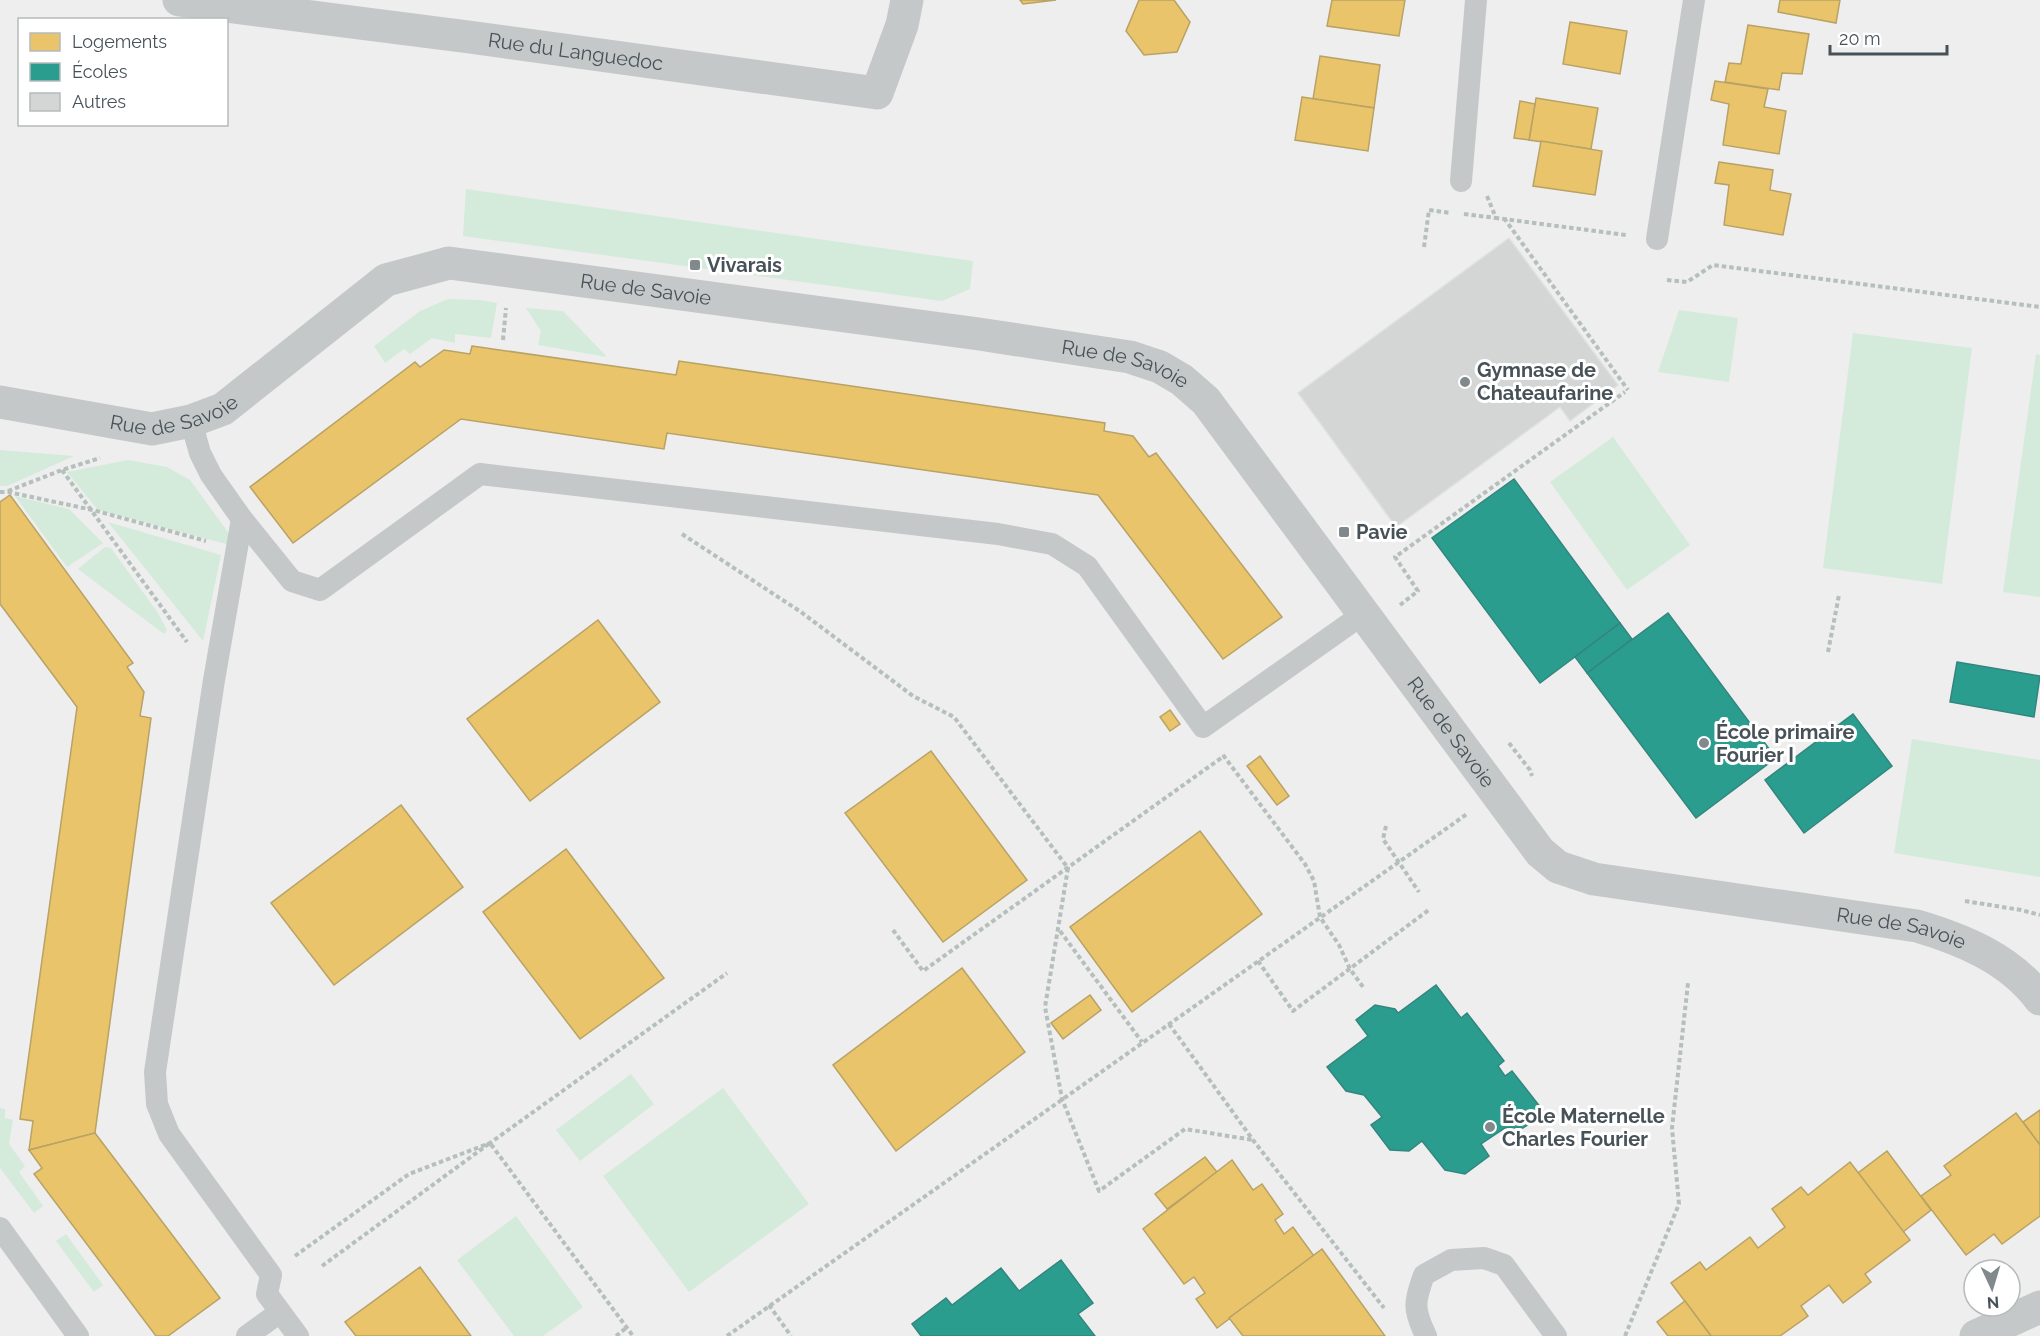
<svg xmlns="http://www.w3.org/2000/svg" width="2040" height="1336" font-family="Raleway,sans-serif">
	<rect width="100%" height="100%" fill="#eee"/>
	<g fill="#d4ebdb">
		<path d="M 466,189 L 973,261 L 970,289 L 942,301 L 463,236 Z"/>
		<path d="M 448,299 L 480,300 L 497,303 L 491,338 L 455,334 L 455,343 L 432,338 L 410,354 L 404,349 L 385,363 L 374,346 L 420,311 Z"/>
		<path d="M 526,308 L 563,311 L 607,357 L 538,345 L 541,331 Z"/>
		<path d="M 1679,310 L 1738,318 L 1729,382 L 1658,372 Z"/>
		<path d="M 1853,333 L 1972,348 L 1942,584 L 1823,568 Z"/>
		<path d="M 2036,354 L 2040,355 L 2040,597 L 2003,592 Z"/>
		<path d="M 1613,437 L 1690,545 L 1627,590 L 1550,482 Z"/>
		<path d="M 0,450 L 74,456 L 7,486 L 0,486 Z"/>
		<path d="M 128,460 L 167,467 L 190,480 L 233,539 L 230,545 L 98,510 L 67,472 Z"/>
		<path d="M 15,496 L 69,509 L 103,543 L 67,567 Z"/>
		<path d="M 108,522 L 221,555 L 203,641 Z"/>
		<path d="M 105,547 L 111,548 L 158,613 L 167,630 L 164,634 L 78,569 Z"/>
		<path d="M 1912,739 L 2040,760 L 2040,877 L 1894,853 Z"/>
		<path d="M 631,1074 L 654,1104 L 580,1161 L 556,1130 Z"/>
		<path d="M 723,1088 L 809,1204 L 689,1292 L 603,1176 Z"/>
		<path d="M 0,1108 L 5,1109 L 5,1118 L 13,1120 L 9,1144 L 25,1166 L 19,1172 L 43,1206 L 34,1213 L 0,1168 Z"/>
		<path d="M 516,1216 L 583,1307 L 543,1336 L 514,1336 L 457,1260 Z"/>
		<path d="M 66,1234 L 103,1285 L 94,1292 L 56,1241 Z"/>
	</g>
	<g fill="#e9c46a" stroke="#b8a265" stroke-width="1.5">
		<path d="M 1020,0 L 1056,0 L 1023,4 Z"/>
		<path d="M 1139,0 L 1174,0 L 1190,22 L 1177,52 L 1144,55 L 1126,31 Z"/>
		<path d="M 1332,0 L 1405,0 L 1399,36 L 1327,26 Z"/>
		<path d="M 1780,0 L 1840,0 L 1836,23 L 1778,12 Z"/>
		<path d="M 1570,22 L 1627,31 L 1620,74 L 1563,64 Z"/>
		<path d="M 1748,25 L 1809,34 L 1802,74 L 1782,73 L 1779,90 L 1725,82 L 1729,63 L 1741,64 Z"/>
		<path d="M 1320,56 L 1380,65 L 1374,108 L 1313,99 Z"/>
		<path d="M 1715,81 L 1768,89 L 1764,107 L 1786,111 L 1779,154 L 1723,145 L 1729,104 L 1711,100 Z"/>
		<path d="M 1302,97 L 1374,108 L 1368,151 L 1295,140 Z"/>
		<path d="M 1536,98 L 1598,108 L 1591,149 L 1529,140 Z"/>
		<path d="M 1520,101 L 1535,104 L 1529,140 L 1514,138 Z"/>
		<path d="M 1541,141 L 1602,151 L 1595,195 L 1533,186 Z"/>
		<path d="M 1719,162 L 1773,170 L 1770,190 L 1791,194 L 1783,235 L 1724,225 L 1729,185 L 1715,183 Z"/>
		<path d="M 472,346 L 676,375 L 679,361 L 1105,423 L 1104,431 L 1133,436 L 1149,457 L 1156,453 L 1282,617 L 1223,659 L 1098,495 L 667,433 L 664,449 L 461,419 L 293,543 L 250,487 L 415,362 L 420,367 L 444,350 L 470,354 Z"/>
		<path d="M 10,495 L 133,663 L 127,667 L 144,692 L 140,716 L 151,718 L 95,1133 L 29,1150 L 33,1121 L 20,1119 L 77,707 L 0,604 L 0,502 Z"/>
		<path d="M 598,620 L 660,702 L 530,801 L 467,719 Z"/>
		<path d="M 1170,710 L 1180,724 L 1170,731 L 1160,717 Z"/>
		<path d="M 931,751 L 1027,880 L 943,942 L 845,813 Z"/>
		<path d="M 1260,756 L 1289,796 L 1277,805 L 1247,766 Z"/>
		<path d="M 401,805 L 463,887 L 334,985 L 271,903 Z"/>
		<path d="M 1200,831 L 1262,914 L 1132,1012 L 1070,927 Z"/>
		<path d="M 566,849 L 664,978 L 580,1039 L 483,912 Z"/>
		<path d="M 962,968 L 1025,1052 L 896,1151 L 833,1065 Z"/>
		<path d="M 1090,995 L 1101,1010 L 1063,1039 L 1051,1023 Z"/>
		<path d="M 2040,1110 L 2040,1145 L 2023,1122 Z"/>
		<path d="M 2016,1113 L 2040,1145 L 2040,1216 L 2002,1244 L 1994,1234 L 1966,1255 L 1921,1196 L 1951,1175 L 1944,1166 Z"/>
		<path d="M 95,1133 L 220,1298 L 168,1336 L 156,1336 L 34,1174 L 42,1168 L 29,1150 Z"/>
		<path d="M 1887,1151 L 1931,1210 L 1903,1232 L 1858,1173 Z"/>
		<path d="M 1205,1157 L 1217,1172 L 1167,1209 L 1155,1194 Z"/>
		<path d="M 1232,1160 L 1253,1190 L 1262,1184 L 1283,1214 L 1275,1220 L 1284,1234 L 1293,1227 L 1314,1256 L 1217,1328 L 1196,1299 L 1205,1293 L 1194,1277 L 1184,1284 L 1143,1229 Z"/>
		<path d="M 1850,1162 L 1910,1240 L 1865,1274 L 1871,1282 L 1843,1303 L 1829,1285 L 1801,1306 L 1808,1316 L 1780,1336 L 1711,1336 L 1671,1283 L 1700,1262 L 1706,1270 L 1750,1237 L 1758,1248 L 1785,1227 L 1772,1209 L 1801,1187 L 1808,1195 Z"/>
		<path d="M 1322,1249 L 1385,1336 L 1243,1336 L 1229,1318 Z"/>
		<path d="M 420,1267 L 471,1336 L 356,1336 L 345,1322 Z"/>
		<path d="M 1685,1301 L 1711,1336 L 1668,1336 L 1657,1322 Z"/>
	</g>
	<g fill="#2a9d8f" stroke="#33867e" stroke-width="1.5">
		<path d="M 1514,479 L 1620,623 L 1540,683 L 1432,538 Z"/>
		<path d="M 1668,613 L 1776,758 L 1696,818 L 1587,673 Z"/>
		<path d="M 1620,623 L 1632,639 L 1587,673 L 1575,657 Z"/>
		<path d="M 1957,662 L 2040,676 L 2034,717 L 1950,702 Z"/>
		<path d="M 1853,714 L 1892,766 L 1804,833 L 1765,780 Z"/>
		<path d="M 1436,985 L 1461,1018 L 1467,1013 L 1504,1061 L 1498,1066 L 1505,1076 L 1512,1071 L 1545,1113 L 1523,1128 L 1505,1128 L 1481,1144 L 1489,1156 L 1465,1174 L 1445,1170 L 1422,1141 L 1409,1151 L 1390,1150 L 1371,1125 L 1382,1117 L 1364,1095 L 1346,1091 L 1327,1067 L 1368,1036 L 1356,1020 L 1375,1005 L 1395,1009 L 1398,1013 Z"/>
		<path d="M 1061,1260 L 1093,1303 L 1078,1314 L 1095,1336 L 921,1336 L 912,1324 L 946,1298 L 952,1305 L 1001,1268 L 1019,1291 Z"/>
	</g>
	<path fill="#d4d6d6" stroke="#dfe0e1" stroke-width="1.5" d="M 1509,238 L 1618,385 L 1570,421 L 1560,407 L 1396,527 L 1298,393 Z"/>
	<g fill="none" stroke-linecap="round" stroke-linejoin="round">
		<g stroke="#b5bfbb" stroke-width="4" stroke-dasharray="4.5 3" stroke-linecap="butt">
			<path d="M 1487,196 L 1496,218 L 1626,235"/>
			<path d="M 1464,214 L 1496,218"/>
			<path d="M 1504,218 L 1628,390"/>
			<path d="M 1424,247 L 1429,210 L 1451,213"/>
			<path d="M 1667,280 L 1687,282 L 1713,265 L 2040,307"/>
			<path d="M 503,340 L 506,308"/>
			<path d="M 62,470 L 187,642"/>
			<path d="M 8,491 L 62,470 L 100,458"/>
			<path d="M 0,492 L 8,492 L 93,510 L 206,541"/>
			<path d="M 682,534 L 801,612 L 913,696 L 954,717 L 1068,868 L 1045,1007 L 1062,1099 L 1099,1191 L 1185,1129 L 1253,1140"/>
			<path d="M 1400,605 L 1418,591 L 1395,557 L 1625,392"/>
			<path d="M 1828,652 L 1839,595"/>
			<path d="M 1509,743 L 1530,770 L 1532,776"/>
			<path d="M 1223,755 L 1305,864 L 1314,881 L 1320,917 L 1339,945 L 1350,969 L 1363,987"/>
			<path d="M 1386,826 L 1383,839 L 1419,892"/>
			<path d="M 1965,901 L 2021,910 L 2040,915"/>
			<path d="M 893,930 L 923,971 L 1224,756"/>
			<path d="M 1060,931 L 1142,1042"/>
			<path d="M 1258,961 L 1293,1011 L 1430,909"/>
			<path d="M 1169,1024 L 1253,1140 L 1384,1308"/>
			<path d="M 295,1256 L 409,1174 L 490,1143 L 727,973"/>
			<path d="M 322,1266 L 490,1143 L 633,1336"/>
			<path d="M 769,1305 L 791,1336"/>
			<path d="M 616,1336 L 626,1328"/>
			<path d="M 727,1336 L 1467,814"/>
			<path d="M 1625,1336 L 1679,1204 L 1672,1128 L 1688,983"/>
		</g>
		<g stroke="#c5c8c9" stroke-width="22">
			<path d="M 1461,181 L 1476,0"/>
			<path d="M 1657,239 L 1694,0"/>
			<path d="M 191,421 L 200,453 L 211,475 L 242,519 L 292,581 L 320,590 L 480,474 L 998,534 L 1052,544 L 1087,566 L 1203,727 L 1363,614"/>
			<path d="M 242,519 L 214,680 L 155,1072 L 157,1104 L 169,1134 L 271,1275 L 267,1294 L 298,1336"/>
			<path d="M 0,1228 L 78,1336"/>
			<path d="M 247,1336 L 280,1312"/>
			<path d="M 1426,1336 C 1413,1309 1414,1302 1424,1275 L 1451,1260 L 1484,1258 L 1504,1265 L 1556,1336"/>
		</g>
		<g stroke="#c5c8c9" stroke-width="33">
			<path id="s1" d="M 179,0 L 469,37 L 877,93 L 902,25 L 907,0"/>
			<path id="s2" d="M 0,402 L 152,429 L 191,421 L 223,409 L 386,280 L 449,263 L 979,334 L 1130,357 L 1160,367 L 1182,380 L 1206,401 L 1540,852 L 1558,867 L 1594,879 L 1917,926 C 1964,940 2010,959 2040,999"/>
			<path d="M 1976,1336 L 2040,1307"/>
		</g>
	</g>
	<g fill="#81898c" stroke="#fff" stroke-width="2">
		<rect x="689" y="259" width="12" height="12" rx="3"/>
		<circle cx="1465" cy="382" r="6"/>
		<rect x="1338" y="526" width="12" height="12" rx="3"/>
		<circle cx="1704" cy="743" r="6"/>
		<circle cx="1490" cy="1127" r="6"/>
	</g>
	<g text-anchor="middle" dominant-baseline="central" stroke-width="6" stroke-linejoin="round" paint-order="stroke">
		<g font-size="20" fill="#475258" stroke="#fff">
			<text stroke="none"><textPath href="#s1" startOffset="400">Rue du Languedoc</textPath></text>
			<text stroke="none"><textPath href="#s2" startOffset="700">Rue de Savoie</textPath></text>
			<text stroke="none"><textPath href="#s2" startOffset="1186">Rue de Savoie</textPath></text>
			<text stroke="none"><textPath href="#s2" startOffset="178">Rue de Savoie</textPath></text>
			<text stroke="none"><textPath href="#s2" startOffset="1690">Rue de Savoie</textPath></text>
			<text stroke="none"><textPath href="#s2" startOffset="2212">Rue de Savoie</textPath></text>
		</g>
		<g font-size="20" font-weight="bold" fill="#475258" stroke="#fff" text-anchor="start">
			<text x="707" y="265">Vivarais</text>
			<text x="1477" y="370">Gymnase de<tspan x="1477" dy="23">Chateaufarine</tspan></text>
			<text x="1356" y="532">Pavie</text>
			<text x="1716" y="732">École primaire<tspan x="1716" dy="23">Fourier I</tspan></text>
			<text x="1502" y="1116">École Maternelle<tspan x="1502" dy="23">Charles Fourier</tspan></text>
		</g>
	</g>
	<rect x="18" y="18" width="210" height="108" fill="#ffffff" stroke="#b5babc" stroke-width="1.5"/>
	<rect x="30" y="33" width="30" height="18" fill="#e9c46a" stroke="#b5babc" stroke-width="1.5"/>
	<text x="72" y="48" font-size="18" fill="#475258">Logements</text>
	<rect x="30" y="63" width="30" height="18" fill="#2a9d8f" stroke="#b5babc" stroke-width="1.5"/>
	<text x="72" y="78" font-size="18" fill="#475258">Écoles</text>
	<rect x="30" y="93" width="30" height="18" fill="#d4d6d6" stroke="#b5babc" stroke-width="1.5"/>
	<text x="72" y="108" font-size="18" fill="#475258">Autres</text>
	<g transform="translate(1992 1288) rotate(176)"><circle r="28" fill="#ffffff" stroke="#b5babc" stroke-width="1.5"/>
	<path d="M0-4.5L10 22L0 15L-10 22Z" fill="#81898c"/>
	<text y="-9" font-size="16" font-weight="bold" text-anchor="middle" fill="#475258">N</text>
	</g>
	<path d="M1830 45v9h117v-9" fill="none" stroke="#475258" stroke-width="3"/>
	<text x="1839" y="45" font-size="18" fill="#475258" stroke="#ffffff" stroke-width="4.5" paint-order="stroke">20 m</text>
</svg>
